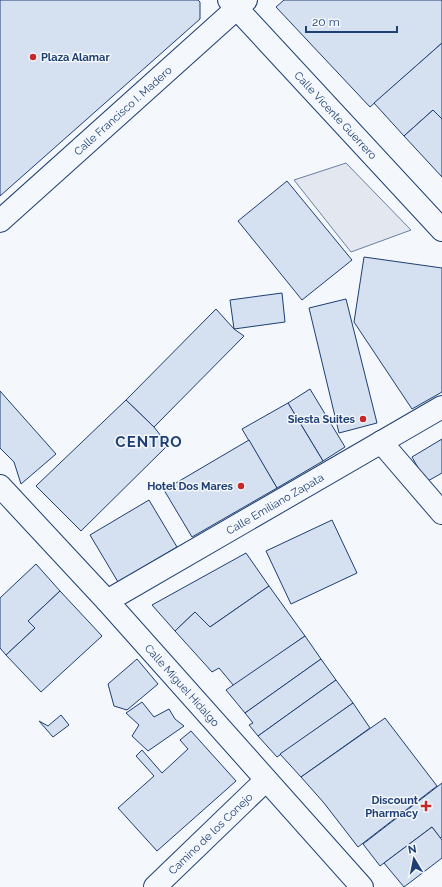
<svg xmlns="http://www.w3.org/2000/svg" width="442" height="887" font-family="Raleway,sans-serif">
	<rect width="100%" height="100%" fill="#f4f7fb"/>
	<path fill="#e3e8f0" stroke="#687fa3" d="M 346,163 L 411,230 L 351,252 L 294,180 Z"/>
	<g fill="#d5e0f0" stroke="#1d3f73">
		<path d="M 0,0 L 198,0 L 200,2 L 200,19 L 0,196 Z"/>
		<path d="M 284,0 L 442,0 L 442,43 L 370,107 L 276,7 Z"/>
		<path d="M 442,43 L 442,119 L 433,110 L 404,136 L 374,103 Z"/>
		<path d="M 433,110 L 442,119 L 442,177 L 404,136 Z"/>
		<path d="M 287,181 L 352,260 L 302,300 L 238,221 Z"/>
		<path d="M 364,257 L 442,268 L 442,392 L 412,409 L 354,322 Z"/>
		<path d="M 282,293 L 285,322 L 234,329 L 230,300 Z"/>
		<path d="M 346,299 L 377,423 L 339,433 L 309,308 Z"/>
		<path d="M 216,309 L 234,329 L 244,336 L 154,427 L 126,400 Z"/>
		<path d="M 310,389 L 345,447 L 323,461 L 288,403 Z"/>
		<path d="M 0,391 L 56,454 L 21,484 L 14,462 L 0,448 Z"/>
		<path d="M 126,400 L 154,427 L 168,445 L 81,531 L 36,486 Z"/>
		<path d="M 288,403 L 323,461 L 277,488 L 242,429 Z"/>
		<path d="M 442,439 L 442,473 L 426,482 L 412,457 Z"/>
		<path d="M 249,440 L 277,488 L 192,537 L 164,490 Z"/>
		<path d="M 149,500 L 177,547 L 118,582 L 90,535 Z"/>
		<path d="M 332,520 L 357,573 L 291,604 L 266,551 Z"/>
		<path d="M 246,553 L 269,586 L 210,627 L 195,612 L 175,631 L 152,605 Z"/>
		<path d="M 36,564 L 60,591 L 28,621 L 35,628 L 6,655 L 0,648 L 0,598 Z"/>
		<path d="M 269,586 L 305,636 L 234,686 L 219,668 L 212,672 L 175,631 L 195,612 L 210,627 Z"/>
		<path d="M 60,591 L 102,636 L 41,692 L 6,655 L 35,628 L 28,621 Z"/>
		<path d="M 305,636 L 321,659 L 245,713 L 226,690 Z"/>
		<path d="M 137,659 L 158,684 L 127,710 L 114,706 L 108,684 Z"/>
		<path d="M 321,659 L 336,680 L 258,736 L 249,725 L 253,723 L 245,713 Z"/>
		<path d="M 336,680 L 353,703 L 277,757 L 258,736 Z"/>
		<path d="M 142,702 L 154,717 L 169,709 L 175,719 L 184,726 L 148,751 L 132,736 L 139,725 L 126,713 Z"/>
		<path d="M 353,703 L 370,728 L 301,777 L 280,754 Z"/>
		<path d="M 61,715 L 69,725 L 53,737 L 39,721 L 48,726 Z"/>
		<path d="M 385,718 L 437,786 L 358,847 L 324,803 L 301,777 Z"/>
		<path d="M 191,731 L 236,781 L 157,851 L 118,808 L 154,776 L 136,756 L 142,750 L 162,773 L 188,749 L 180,740 Z"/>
		<path d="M 442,783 L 442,837 L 440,838 L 432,827 L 380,866 L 363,844 Z"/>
		<path d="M 432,827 L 442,840 L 442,858 L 404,887 L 384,863 Z"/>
	</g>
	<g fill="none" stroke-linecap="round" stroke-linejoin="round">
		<g stroke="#1d3f73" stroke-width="24">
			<g id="minor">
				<path id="s1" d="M 229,0 L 442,230"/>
				<path id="s2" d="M 0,221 L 246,0"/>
				<path d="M 381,442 L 442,513"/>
				<path id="s3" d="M 107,601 L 442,407"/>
				<path id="s4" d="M 155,887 L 266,780"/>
			</g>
		</g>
		<g stroke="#1d3f73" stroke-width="24">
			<g id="major">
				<path id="s5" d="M 0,486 L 107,601 L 362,887"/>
			</g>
		</g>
		<use href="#minor" stroke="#f4f7fb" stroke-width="22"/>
		<use href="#major" stroke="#f4f7fb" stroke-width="22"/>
	</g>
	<g fill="#c62828" stroke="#f4f7fb" stroke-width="1.5">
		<circle cx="33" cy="57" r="4"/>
		<circle cx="363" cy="419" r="4"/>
		<circle cx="241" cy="486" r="4"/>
		<path d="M424 800h4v4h4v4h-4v4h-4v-4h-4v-4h4z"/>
	</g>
	<g text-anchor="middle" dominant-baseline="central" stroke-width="3" stroke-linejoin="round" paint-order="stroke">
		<g font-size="11" font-weight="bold" fill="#1d3f73" stroke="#f4f7fb" text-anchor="end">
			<text x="41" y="57" text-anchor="start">Plaza Alamar</text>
			<text x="355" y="419">Siesta Suites</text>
			<text x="233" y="486">Hotel Dos Mares</text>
			<text x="418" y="800">Discount<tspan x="418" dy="13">Pharmacy</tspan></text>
		</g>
		<g font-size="11" fill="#1d3f73" stroke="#f4f7fb">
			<text stroke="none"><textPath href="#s2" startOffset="165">Calle Francisco I. Madero</textPath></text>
			<text stroke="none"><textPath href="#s1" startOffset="157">Calle Vicente Guerrero</textPath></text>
			<text stroke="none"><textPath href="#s3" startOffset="194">Calle Emiliano Zapata</textPath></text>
			<text stroke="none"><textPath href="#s5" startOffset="270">Calle Miguel Hidalgo</textPath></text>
			<text stroke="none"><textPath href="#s4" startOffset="77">Camino de los Conejo</textPath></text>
		</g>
		<g font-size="15" font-weight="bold" letter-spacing="1" fill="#1d3f73" stroke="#f4f7fb">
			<text x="149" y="442">CENTRO</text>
		</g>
	</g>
	<g transform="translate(414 859) rotate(350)" stroke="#f4f7fb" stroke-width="3" paint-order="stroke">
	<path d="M0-3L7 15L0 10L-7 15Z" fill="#1d3f73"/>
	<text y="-6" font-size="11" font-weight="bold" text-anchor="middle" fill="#1d3f73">N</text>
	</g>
	<path d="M306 26v6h91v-6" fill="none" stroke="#1d3f73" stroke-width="2"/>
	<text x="312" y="26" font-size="12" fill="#1d3f73" stroke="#f4f7fb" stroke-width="3" paint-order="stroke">20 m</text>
</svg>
